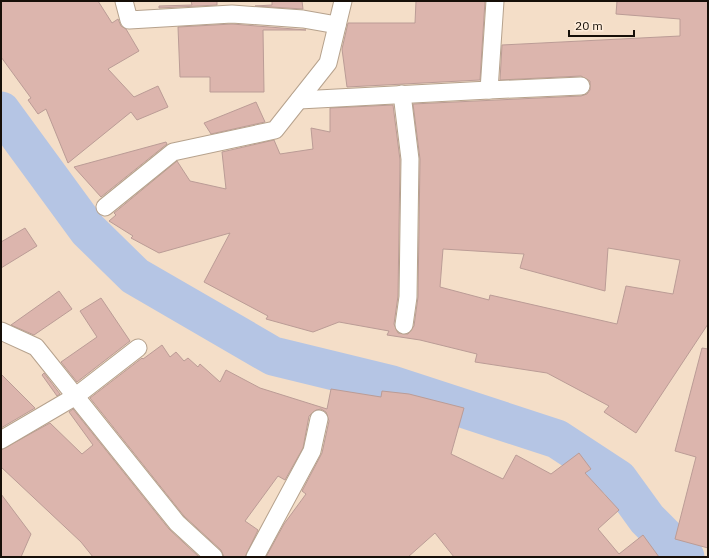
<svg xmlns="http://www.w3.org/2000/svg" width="709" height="558" font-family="'IBM Plex Sans',sans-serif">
	<rect width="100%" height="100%" fill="#f4dec8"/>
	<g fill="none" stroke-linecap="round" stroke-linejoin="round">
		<path stroke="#b5c5e4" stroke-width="39" d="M 1,111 L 88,230 L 135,276 L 273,356 L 392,385 L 557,439 L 618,479 L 647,519 L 685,557"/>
	</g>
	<g fill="#dcb5ad" stroke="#bb9c96" fill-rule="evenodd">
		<path d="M 1,1 L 98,1 L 112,23 L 118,19 L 121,26 L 126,29 L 139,51 L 108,69 L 134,97 L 158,86 L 168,107 L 137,120 L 131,112 L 68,163 L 46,109 L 38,114 L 28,100 L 31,98 L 1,57 Z"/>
		<path d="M 191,1 L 217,1 L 217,5 L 159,8 L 159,6 L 192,5 Z"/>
		<path d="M 272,1 L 302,1 L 303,9 L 255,6 L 272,5 Z"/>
		<path d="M 416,1 L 485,1 L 480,80 L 347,87 L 342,49 L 348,23 L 415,23 Z"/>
		<path d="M 617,1 L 708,1 L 708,324 L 636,433 L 604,412 L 609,406 L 547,373 L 475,362 L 477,354 L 420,340 L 387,335 L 389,331 L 339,322 L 313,332 L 266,319 L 268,316 L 204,282 L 230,233 L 159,253 L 131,238 L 133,236 L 109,221 L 116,215 L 114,213 L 177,161 L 190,181 L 226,189 L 222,152 L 274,140 L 280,154 L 313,149 L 311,128 L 330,132 L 330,108 L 393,105 L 400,160 L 398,296 L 394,324 L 398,333 L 408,334 L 414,326 L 418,297 L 420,159 L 413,104 L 581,96 L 587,94 L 590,90 L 590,81 L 581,76 L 500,80 L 502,45 L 680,36 L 680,19 L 616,14 ZM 608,248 L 680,260 L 673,294 L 626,286 L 617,324 L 490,295 L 489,300 L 440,287 L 443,249 L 524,254 L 520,268 L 605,291 Z"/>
		<path d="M 232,24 L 306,30 L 263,30 L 264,92 L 210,92 L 210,77 L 180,77 L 178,27 Z"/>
		<path d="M 256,102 L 265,122 L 211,134 L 204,123 Z"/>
		<path d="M 166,142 L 167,144 L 101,197 L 74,167 Z"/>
		<path d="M 25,228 L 37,246 L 1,268 L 1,242 Z"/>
		<path d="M 59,291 L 72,309 L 34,335 L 11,325 Z"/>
		<path d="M 101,298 L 130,341 L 77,382 L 61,362 L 97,337 L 80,311 Z"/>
		<path d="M 162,345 L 170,357 L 176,352 L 184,361 L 188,358 L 198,367 L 200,364 L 220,382 L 226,370 L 260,388 L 327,409 L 331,389 L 381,397 L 382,391 L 409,394 L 464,408 L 451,454 L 503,479 L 516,455 L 551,474 L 579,453 L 591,469 L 585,473 L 619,510 L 598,529 L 619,554 L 643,535 L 659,557 L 454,557 L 435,533 L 408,557 L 266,557 L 284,524 L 306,494 L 302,491 L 322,453 L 329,421 L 326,412 L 321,409 L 316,410 L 309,416 L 303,448 L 285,480 L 278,476 L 245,521 L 258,530 L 245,557 L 224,557 L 221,550 L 184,516 L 90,398 L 142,358 L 143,359 Z"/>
		<path d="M 702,348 L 708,349 L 708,548 L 675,539 L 696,457 L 675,451 Z"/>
		<path d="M 44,373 L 60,394 L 57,396 L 42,375 Z"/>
		<path d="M 1,374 L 35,408 L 1,428 Z"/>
		<path d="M 73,409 L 169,529 L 199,557 L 93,557 L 81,542 L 1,467 L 1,450 L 50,423 L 82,454 L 93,445 L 69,412 Z"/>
		<path d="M 1,494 L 31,534 L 21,557 L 1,557 Z"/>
	</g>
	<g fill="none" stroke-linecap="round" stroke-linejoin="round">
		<g stroke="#b6a28d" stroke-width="19">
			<g id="minor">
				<path d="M 124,1 L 129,20 L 232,14 L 303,19 L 337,25"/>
				<path d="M 495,1 L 489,90 L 581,86"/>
				<path d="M 402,94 L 410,159 L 408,297 L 404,325"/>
				<path d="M 299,100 L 489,90"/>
				<path d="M 105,207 L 173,152 L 275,130 L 328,63 L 343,1"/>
				<path d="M 1,331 L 36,347 L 177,523 L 214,557"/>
				<path d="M 1,440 L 76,396 L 138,348"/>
				<path d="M 255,557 L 312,451 L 319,419"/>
			</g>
		</g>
		<use href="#minor" stroke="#fff" stroke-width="17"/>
	</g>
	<rect width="709" height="558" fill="none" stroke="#160f08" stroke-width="4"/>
	<path d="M569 30v6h65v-6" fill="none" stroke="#160f08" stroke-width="2"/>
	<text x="575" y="30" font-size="12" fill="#160f08" stroke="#feecda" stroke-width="3" paint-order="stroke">20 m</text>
</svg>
